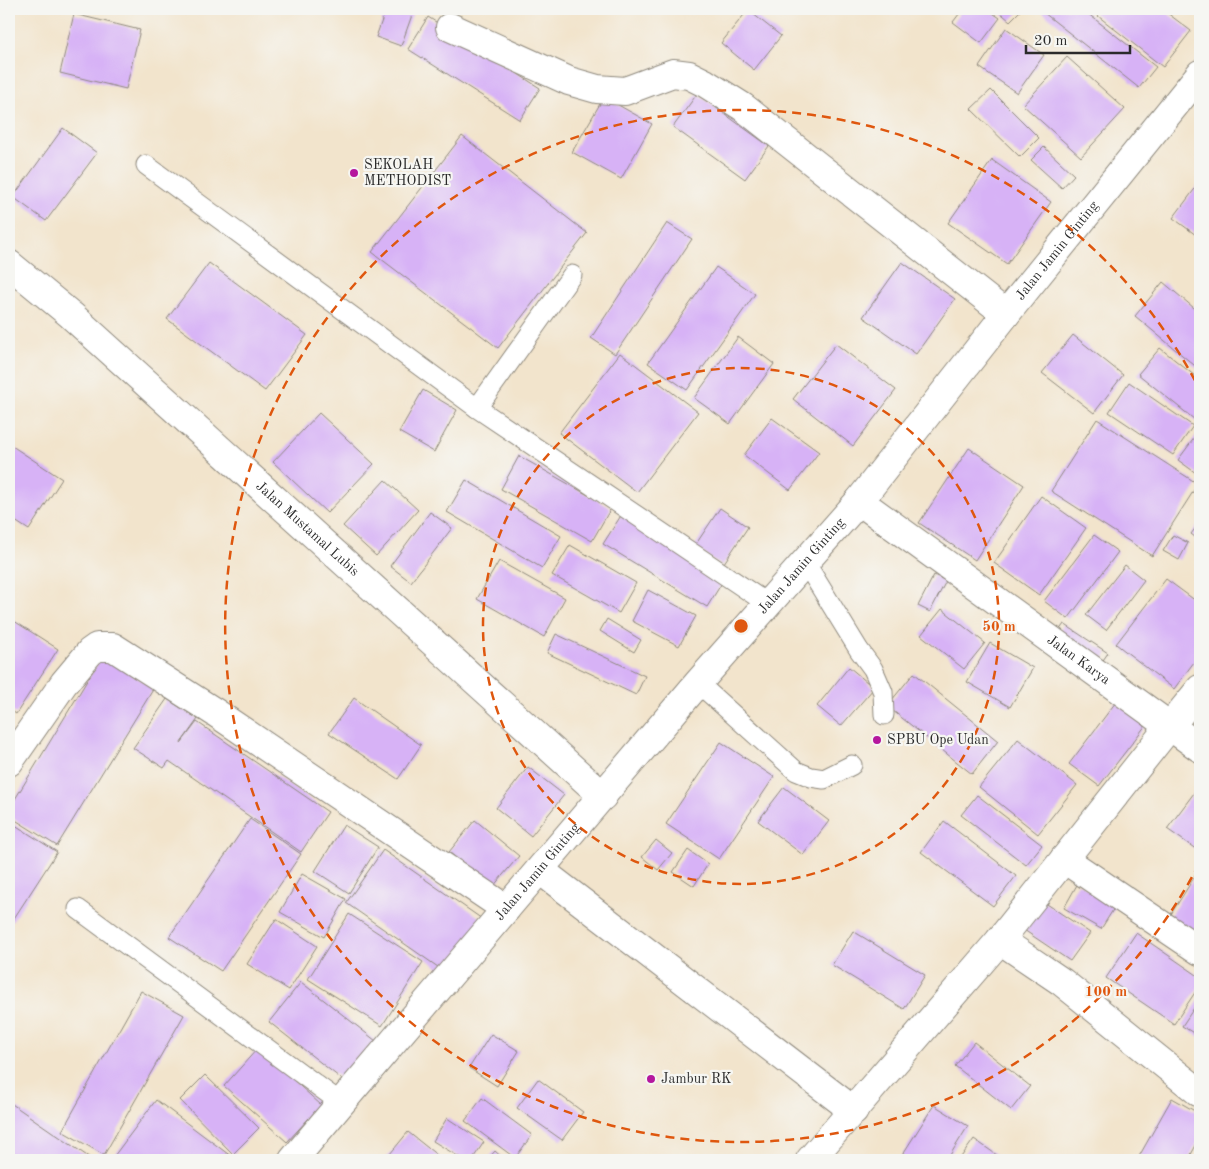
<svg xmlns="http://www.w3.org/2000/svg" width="1209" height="1169" font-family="'Old Standard TT',serif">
	<rect width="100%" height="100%" fill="#f6f6f2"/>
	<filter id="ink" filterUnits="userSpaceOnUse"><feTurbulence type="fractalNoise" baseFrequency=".02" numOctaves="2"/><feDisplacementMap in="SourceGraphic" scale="10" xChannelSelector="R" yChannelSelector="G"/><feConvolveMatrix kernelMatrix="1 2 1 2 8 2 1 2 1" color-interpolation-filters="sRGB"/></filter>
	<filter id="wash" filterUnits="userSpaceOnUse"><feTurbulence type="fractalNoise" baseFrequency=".0096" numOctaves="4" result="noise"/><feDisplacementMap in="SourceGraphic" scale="20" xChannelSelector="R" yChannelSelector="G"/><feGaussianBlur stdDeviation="1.12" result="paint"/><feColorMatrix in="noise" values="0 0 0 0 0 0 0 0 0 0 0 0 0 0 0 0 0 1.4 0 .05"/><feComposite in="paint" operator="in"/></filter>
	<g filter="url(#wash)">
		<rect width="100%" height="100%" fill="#f2e4cc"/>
		<g id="blocks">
			<g fill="#d7b2f6">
				<path d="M 386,9 L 394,9 L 412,15 L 401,46 L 376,37 Z"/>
				<path d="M 963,9 L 987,9 L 1000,18 L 981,43 L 953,22 Z"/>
				<path d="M 996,9 L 1022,9 L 1010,21 Z"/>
				<path d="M 1039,9 L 1082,9 L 1156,67 L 1139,88 Z"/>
				<path d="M 1089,9 L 1162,9 L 1191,31 L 1163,67 Z"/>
				<path d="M 748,10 L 781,36 L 754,70 L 721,43 Z"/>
				<path d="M 74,14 L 140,30 L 126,89 L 60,73 Z"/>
				<path d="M 428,17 L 540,88 L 520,120 L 408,49 Z"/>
				<path d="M 1006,28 L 1044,55 L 1017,93 L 979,67 Z"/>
				<path d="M 1067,57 L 1125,109 L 1081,157 L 1023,105 Z"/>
				<path d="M 991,90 L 1039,138 L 1020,157 L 971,109 Z"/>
				<path d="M 697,94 L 769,146 L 745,179 L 673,127 Z"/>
				<path d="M 604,97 L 652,124 L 621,179 L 572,152 Z"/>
				<path d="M 63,128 L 97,153 L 46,221 L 13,197 Z"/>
				<path d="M 462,136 L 587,233 L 498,348 L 372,252 Z"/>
				<path d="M 1044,147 L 1074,175 L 1062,188 L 1031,160 Z"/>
				<path d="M 992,160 L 1051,202 L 1007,264 L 948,223 Z"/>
				<path d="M 1200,182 L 1200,238 L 1173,218 Z"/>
				<path d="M 667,223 L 692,239 L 615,354 L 591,338 Z"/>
				<path d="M 902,262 L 955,299 L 916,354 L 863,317 Z"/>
				<path d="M 209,263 L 307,335 L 265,391 L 167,319 Z"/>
				<path d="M 716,267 L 755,294 L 687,390 L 648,363 Z"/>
				<path d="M 1163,282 L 1200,313 L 1200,370 L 1135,316 Z"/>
				<path d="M 1073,335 L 1123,375 L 1094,413 L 1042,373 Z"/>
				<path d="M 738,337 L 774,364 L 730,424 L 694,398 Z"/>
				<path d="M 836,344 L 896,390 L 853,446 L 793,399 Z"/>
				<path d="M 1160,348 L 1200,380 L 1200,424 L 1138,374 Z"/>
				<path d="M 620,353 L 698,412 L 637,492 L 559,433 Z"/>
				<path d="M 1129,382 L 1193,426 L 1173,455 L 1109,412 Z"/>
				<path d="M 423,390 L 457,410 L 434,452 L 399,432 Z"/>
				<path d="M 319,413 L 374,464 L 327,513 L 273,462 Z"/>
				<path d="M 772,418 L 819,452 L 790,490 L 744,455 Z"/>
				<path d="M 1097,419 L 1198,484 L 1152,556 L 1051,491 Z"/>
				<path d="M 1198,433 L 1200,434 L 1200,476 L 1178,460 Z"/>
				<path d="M 9,444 L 62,479 L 29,530 L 9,517 Z"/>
				<path d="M 969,448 L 1024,485 L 975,560 L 919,523 Z"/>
				<path d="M 519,456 L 611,508 L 592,541 L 501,489 Z"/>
				<path d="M 385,480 L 418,510 L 376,556 L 343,526 Z"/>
				<path d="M 466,480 L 561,536 L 542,568 L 447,512 Z"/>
				<path d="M 1041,496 L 1086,528 L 1039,595 L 994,563 Z"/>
				<path d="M 720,508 L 748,527 L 722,566 L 694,547 Z"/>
				<path d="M 430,512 L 452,528 L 411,582 L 390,566 Z"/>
				<path d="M 622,514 L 725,578 L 707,607 L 603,544 Z"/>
				<path d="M 1200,522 L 1200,541 L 1191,534 Z"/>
				<path d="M 1094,535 L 1118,552 L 1068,619 L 1044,601 Z"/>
				<path d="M 1173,535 L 1188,543 L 1179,560 L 1163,551 Z"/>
				<path d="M 570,545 L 636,583 L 619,613 L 552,575 Z"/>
				<path d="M 499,561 L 565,598 L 544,637 L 477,599 Z"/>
				<path d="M 1125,565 L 1144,580 L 1106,630 L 1086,615 Z"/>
				<path d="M 934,575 L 946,581 L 930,612 L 918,606 Z"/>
				<path d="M 1166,579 L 1200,604 L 1200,654 L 1174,689 L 1116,644 Z"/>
				<path d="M 648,590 L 696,616 L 679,646 L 632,621 Z"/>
				<path d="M 942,609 L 985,643 L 964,669 L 921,635 Z"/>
				<path d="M 11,619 L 58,649 L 16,714 L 9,709 L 9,623 Z"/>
				<path d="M 607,619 L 641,640 L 634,652 L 600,631 Z"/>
				<path d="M 1064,624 L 1108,653 L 1099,666 L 1055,636 Z"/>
				<path d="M 556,634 L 645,676 L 636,695 L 547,653 Z"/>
				<path d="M 990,643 L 1033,668 L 1010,707 L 967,682 Z"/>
				<path d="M 102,656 L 154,688 L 57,846 L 9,816 L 9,809 Z"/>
				<path d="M 849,667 L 874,688 L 841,726 L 817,706 Z"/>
				<path d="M 914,673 L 998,741 L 972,774 L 887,706 Z"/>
				<path d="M 354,698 L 421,745 L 398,779 L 329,733 Z"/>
				<path d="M 167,699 L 198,719 L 181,743 L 197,722 L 328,812 L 301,852 L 169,761 L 164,768 L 133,748 Z"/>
				<path d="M 1116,702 L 1146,725 L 1099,786 L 1069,764 Z"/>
				<path d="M 1018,739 L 1077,785 L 1038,834 L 979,787 Z"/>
				<path d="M 721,742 L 774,777 L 719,859 L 666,824 Z"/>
				<path d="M 528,767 L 564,795 L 531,836 L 496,808 Z"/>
				<path d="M 1200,785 L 1200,852 L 1167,829 Z"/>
				<path d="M 784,787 L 829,821 L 803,855 L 758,821 Z"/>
				<path d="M 977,795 L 1042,845 L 1026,865 L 961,815 Z"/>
				<path d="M 250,819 L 301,854 L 221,971 L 169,937 Z"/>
				<path d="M 475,820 L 519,856 L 492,888 L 449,852 Z"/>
				<path d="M 9,821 L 57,852 L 9,926 Z"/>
				<path d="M 944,821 L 1016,876 L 993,906 L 921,852 Z"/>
				<path d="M 344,825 L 378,847 L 349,893 L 315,871 Z"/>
				<path d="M 656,840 L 672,853 L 658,870 L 642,857 Z"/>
				<path d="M 383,850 L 485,921 L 448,974 L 346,903 Z"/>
				<path d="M 688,850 L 708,864 L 694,886 L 673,872 Z"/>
				<path d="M 1200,868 L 1200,938 L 1168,919 Z"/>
				<path d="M 302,874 L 346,899 L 324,937 L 280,912 Z"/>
				<path d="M 1078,883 L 1116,905 L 1101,929 L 1064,908 Z"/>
				<path d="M 1041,900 L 1090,933 L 1070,961 L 1021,928 Z"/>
				<path d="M 349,914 L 423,962 L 382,1026 L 308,979 Z"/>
				<path d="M 276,919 L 317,946 L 289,990 L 247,964 Z"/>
				<path d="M 853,931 L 925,975 L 904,1009 L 832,965 Z"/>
				<path d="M 1136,933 L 1200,977 L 1200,985 L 1174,1024 L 1106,978 Z"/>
				<path d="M 301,982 L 376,1041 L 344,1081 L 269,1022 Z"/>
				<path d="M 141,991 L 184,1015 L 104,1155 L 62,1131 Z"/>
				<path d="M 1200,999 L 1200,1037 L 1182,1026 Z"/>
				<path d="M 491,1034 L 519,1051 L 497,1086 L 469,1068 Z"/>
				<path d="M 974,1042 L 1030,1086 L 1011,1110 L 955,1066 Z"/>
				<path d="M 258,1048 L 321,1105 L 287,1142 L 224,1086 Z"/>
				<path d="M 205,1075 L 259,1128 L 233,1154 L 180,1100 Z"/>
				<path d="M 538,1079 L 583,1112 L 562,1140 L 517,1108 Z"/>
				<path d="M 482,1098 L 532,1135 L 515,1158 L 465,1121 Z"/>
				<path d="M 1172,1098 L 1200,1114 L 1200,1138 L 1188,1160 L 1137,1160 Z"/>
				<path d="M 156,1100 L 232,1157 L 230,1160 L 111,1160 Z"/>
				<path d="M 9,1102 L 93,1160 L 9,1160 Z"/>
				<path d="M 934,1105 L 968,1126 L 947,1160 L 899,1160 Z"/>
				<path d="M 447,1118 L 484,1142 L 472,1160 L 464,1160 L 433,1141 Z"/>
				<path d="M 408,1132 L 443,1160 L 385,1160 Z"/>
				<path d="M 974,1139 L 1004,1160 L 959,1160 Z"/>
				<path d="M 495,1151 L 505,1160 L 487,1160 Z"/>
			</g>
		</g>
	</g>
	<g filter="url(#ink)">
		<use href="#blocks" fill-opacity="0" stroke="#8e887c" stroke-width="1"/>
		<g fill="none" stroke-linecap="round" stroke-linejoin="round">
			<g stroke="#8e887c" stroke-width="21">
				<g id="lane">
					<path d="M 146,165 L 477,408 L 768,604"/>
					<path d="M 477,408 L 572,275"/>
					<path d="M 805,562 L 859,650 L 873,669 L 883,692 L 884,715"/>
					<path d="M 698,683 L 796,771 L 811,777 L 824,779 L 852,765"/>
					<path d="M 78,909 L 341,1103"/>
				</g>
			</g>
			<g stroke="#8e887c" stroke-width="30">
				<g id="street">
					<path d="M 450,27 L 569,81 L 597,89 L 625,91 L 673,73 L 689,75 L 705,83 L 743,107 L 1006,314"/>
					<path id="s1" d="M 9,264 L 71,315 L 603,796"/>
					<path id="s2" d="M 859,501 L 1200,748"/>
					<path d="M 9,762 L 64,683 L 90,652 L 97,647 L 113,647 L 216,713 L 506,909"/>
					<path d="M 1064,859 L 1200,951"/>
					<path d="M 540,870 L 854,1111"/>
					<path d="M 1000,940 L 1062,982 L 1200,1093"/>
					<path d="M 810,1160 L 1000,940 L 1169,727 L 1200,689"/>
				</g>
			</g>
			<g stroke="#8e887c" stroke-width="30">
				<g id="highway">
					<path id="s3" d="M 293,1160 L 341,1103 L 698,683 L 859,501 L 1006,314 L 1200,74"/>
				</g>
			</g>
			<use href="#lane" stroke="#fff" stroke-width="19"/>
			<use href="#street" stroke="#fff" stroke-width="28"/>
			<use href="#highway" stroke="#fff" stroke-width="28"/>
		</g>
	</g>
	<g fill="none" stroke="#df570e" stroke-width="2.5" stroke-dasharray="9 6">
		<circle cx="741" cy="626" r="258"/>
		<path d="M1199 864A516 516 0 1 1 1199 388"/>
	</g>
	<g fill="#b5179e" stroke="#f6f6f2" stroke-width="2">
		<circle cx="354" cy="173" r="5"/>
		<circle cx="877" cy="740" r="5"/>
		<circle cx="651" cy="1079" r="5"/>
	</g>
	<g text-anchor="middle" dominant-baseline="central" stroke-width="4.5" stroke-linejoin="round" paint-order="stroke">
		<g font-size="14" fill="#2b2b2b" stroke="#f6f6f2" text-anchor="start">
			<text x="364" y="165">SEKOLAH<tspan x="364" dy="16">METHODIST</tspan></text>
			<text x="887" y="740">SPBU Ope Udan</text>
			<text x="661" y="1079">Jambur RK</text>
		</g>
		<g font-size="14" fill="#2b2b2b" stroke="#f6f6f2">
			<text stroke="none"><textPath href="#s3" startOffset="1188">Jalan Jamin Ginting</textPath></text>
			<text stroke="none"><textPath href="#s1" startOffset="399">Jalan Mustamal Lubis</textPath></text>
			<text stroke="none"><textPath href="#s3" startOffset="782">Jalan Jamin Ginting</textPath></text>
			<text stroke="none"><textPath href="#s2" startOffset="271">Jalan Karya</textPath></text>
			<text stroke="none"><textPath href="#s3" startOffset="378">Jalan Jamin Ginting</textPath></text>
		</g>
	</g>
	<circle cx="741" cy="626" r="8" fill="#df570e" stroke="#f6f6f2" stroke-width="2.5"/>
	<g font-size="15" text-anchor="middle" font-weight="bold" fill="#df570e" stroke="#f6f6f2" stroke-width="4.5" stroke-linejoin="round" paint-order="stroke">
		<text x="999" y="631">50 m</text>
		<text x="1106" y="996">100 m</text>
	</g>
	<rect width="1209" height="1169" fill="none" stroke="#f6f6f2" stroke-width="30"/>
	<path d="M1026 45v8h104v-8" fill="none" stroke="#2b2b2b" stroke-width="2.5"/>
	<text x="1034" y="45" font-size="15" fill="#2b2b2b" stroke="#f6f6f2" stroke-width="4" paint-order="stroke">20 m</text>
</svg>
